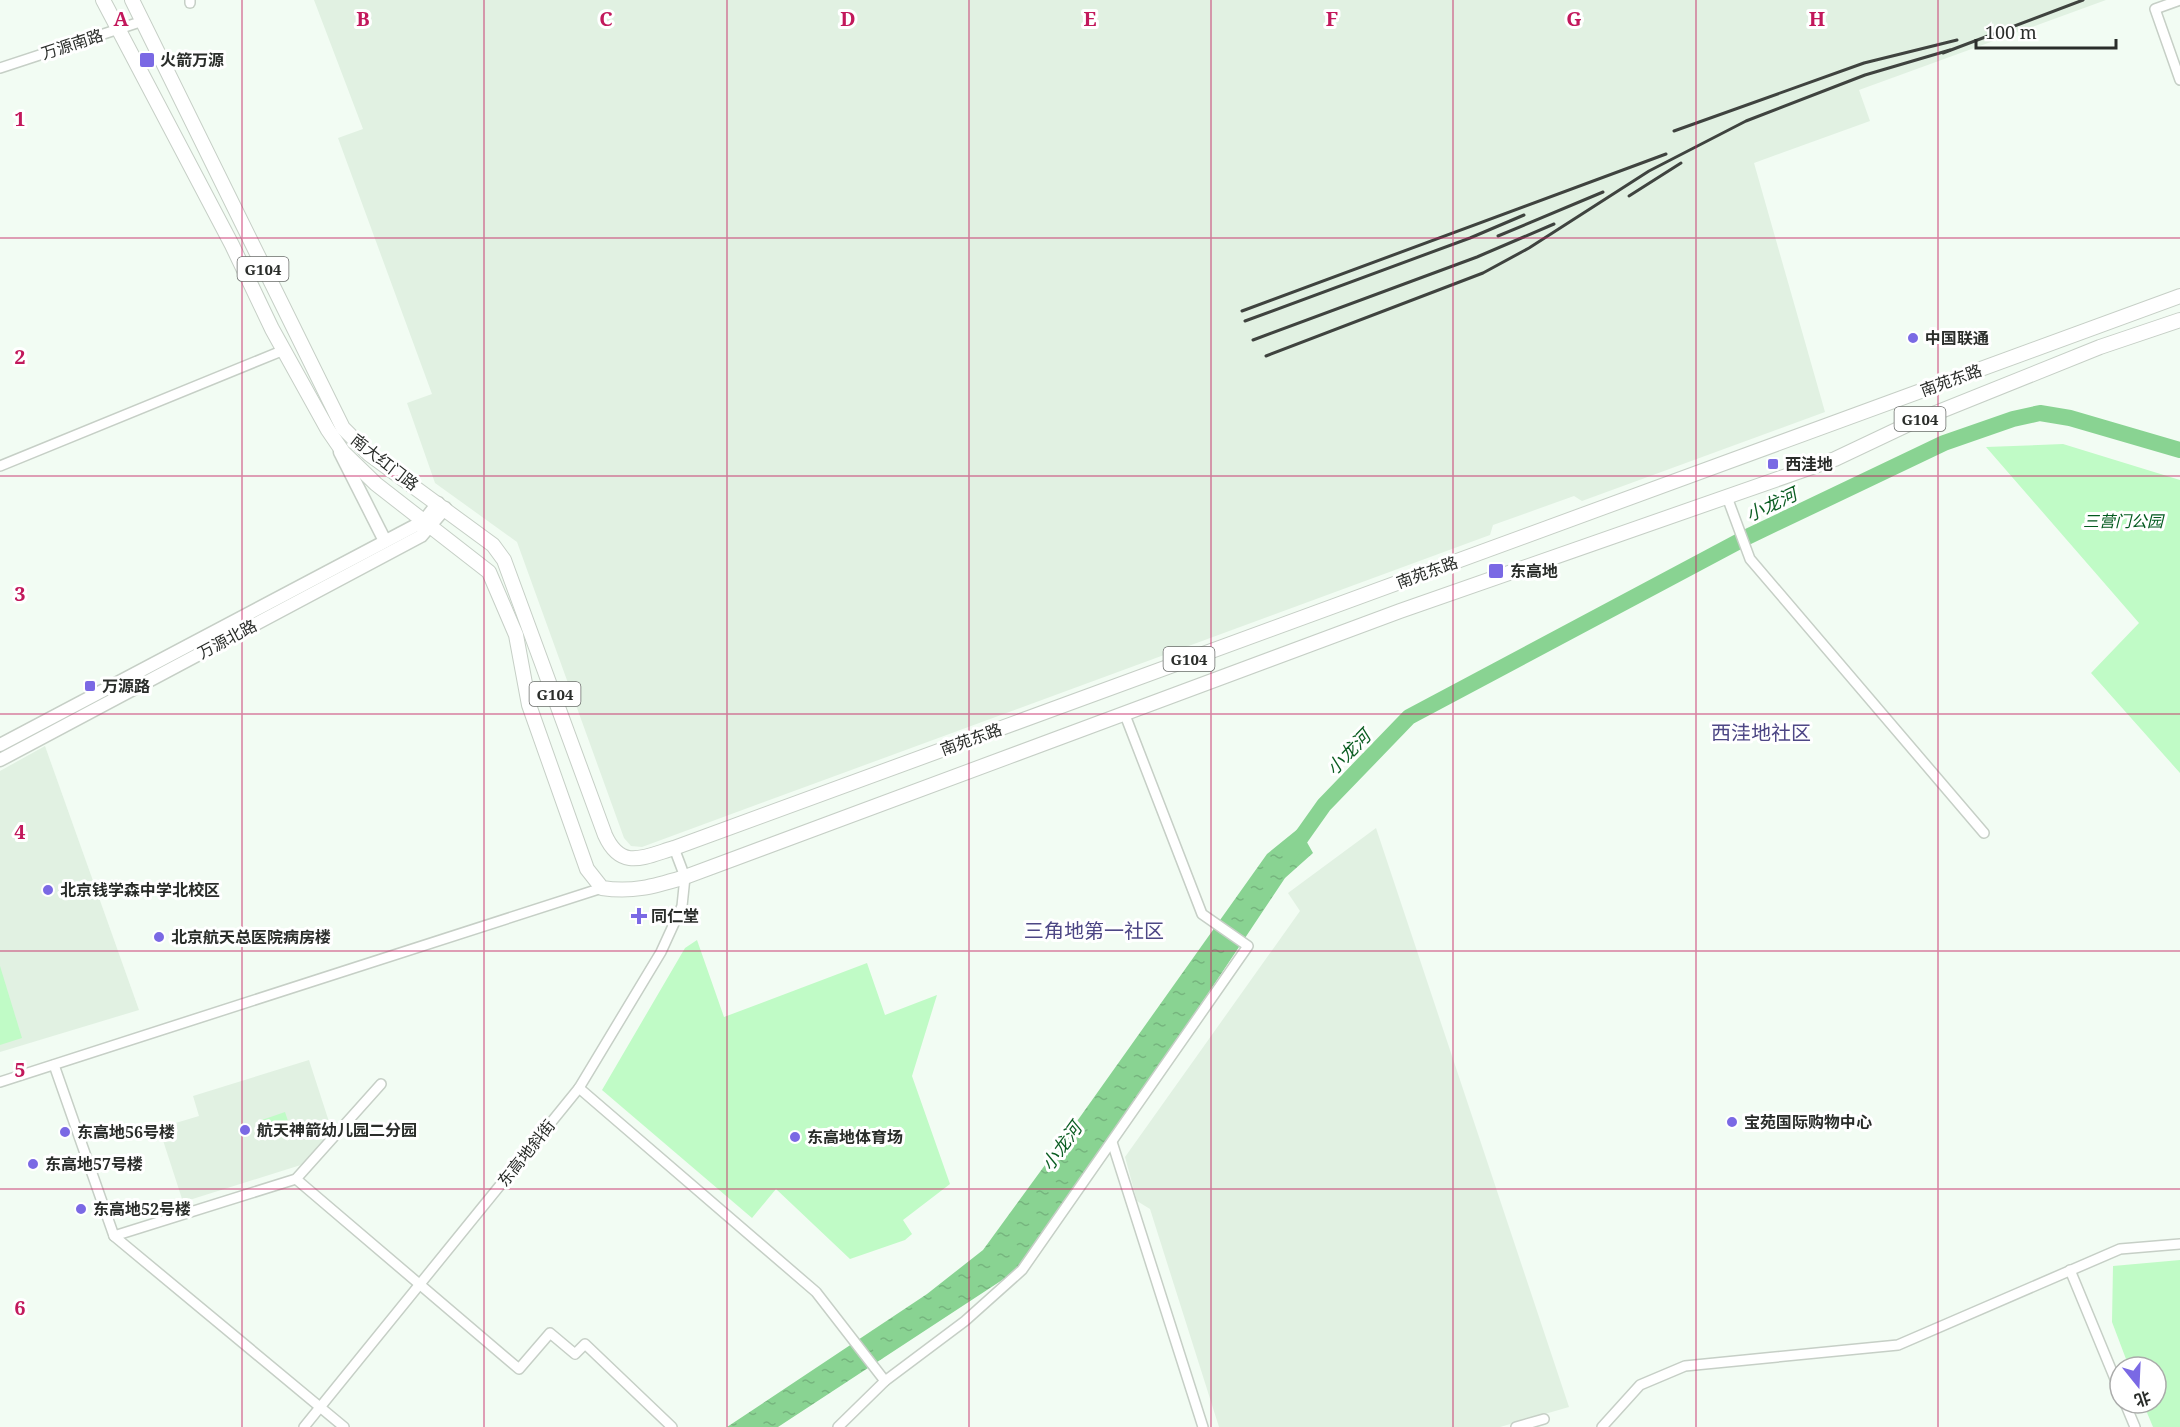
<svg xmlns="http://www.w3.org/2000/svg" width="2180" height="1427" font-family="'Noto Serif','Noto Sans SC',serif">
	<defs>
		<pattern id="water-ripples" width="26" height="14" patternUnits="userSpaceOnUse" patternTransform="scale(1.5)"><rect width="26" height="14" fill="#89d392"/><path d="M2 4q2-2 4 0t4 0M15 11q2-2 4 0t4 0" fill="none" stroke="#76b57e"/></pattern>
	</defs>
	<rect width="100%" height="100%" fill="#f2fcf3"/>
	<g fill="#e1f1e2">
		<path d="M 314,0 L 2106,0 L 1859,90 L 1870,121 L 1754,163 L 1825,412 L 1582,501 L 1574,496 L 1493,525 L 1490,535 L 642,847 L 631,846 L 624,838 L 517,542 L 435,483 L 407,403 L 432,394 L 338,138 L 363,129 Z"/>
		<path d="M 45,746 L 139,1010 L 0,1052 L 0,771 Z"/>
		<path d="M 1376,828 L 1569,1407 L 1500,1427 L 1219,1427 L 1150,1209 L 1137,1201 L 1125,1157 L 1300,911 L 1288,893 Z"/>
		<path d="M 309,1060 L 332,1131 L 304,1164 L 183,1202 L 159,1128 L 199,1116 L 193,1096 Z"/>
	</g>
	<g fill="#c0fbc6">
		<path d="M 2063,444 L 2180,480 L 2180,773 L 2091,673 L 2139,623 L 1986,447 Z"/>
		<path d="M 697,940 L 724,1017 L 867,963 L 885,1015 L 937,995 L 912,1076 L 950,1184 L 903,1220 L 912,1234 L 905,1240 L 850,1259 L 776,1189 L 752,1218 L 602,1090 L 685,948 Z"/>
		<path d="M 0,966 L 22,1038 L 0,1045 Z"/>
		<path d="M 285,1112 L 291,1130 L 262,1140 L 256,1122 Z"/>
		<path d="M 2180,1260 L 2180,1427 L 2153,1427 L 2143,1403 L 2156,1403 L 2156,1367 L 2129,1367 L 2112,1322 L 2113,1266 Z"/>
	</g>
	<path fill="url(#water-ripples)" d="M 1299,828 L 1313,853 L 1285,878 L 1163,1061 L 1019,1269 L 778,1427 L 727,1427 L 927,1294 L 983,1250 L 1080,1117 L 1267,854 Z"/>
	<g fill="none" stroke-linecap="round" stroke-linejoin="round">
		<path stroke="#89d392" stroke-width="16" d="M 1290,853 L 1324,805 L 1409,717 L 1747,537 L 1944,443 L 2013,419 L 2040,413 L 2070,418 L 2180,450"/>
		<g stroke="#c6cfc6" stroke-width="12">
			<g id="minor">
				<path d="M 2180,0 L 2155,9 L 2180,80"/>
				<path d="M 190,3 L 190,0"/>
				<path d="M 0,68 L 143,21"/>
				<path d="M 0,466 L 284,350"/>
				<path d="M 1727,497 L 1750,559 L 1984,833"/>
				<path d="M 54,1065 L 114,1236 L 344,1427"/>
				<path d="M 0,1082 L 602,888"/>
				<path d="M 579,1088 L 816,1292 L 885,1381"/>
				<path d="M 1112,1142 L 1203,1427"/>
				<path d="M 296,1179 L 519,1369 L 550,1333 L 575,1354 L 585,1344 L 672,1427"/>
				<path d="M 114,1236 L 296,1179 L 381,1084"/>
				<path d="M 2070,1270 L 2120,1391"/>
				<path d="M 2125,1403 L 2135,1427"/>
				<path d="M 304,1427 L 579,1088 L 661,952 L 682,906 L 685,877 L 674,848"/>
				<path d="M 838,1427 L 885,1381 L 965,1321 L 1022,1270 L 1248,946 L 1202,914 L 1125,715"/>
				<path d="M 1516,1427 L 1544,1419"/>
				<path d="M 1602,1427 L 1640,1385 L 1685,1366 L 1898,1345 L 2120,1249 L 2180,1244"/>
			</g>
		</g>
		<g stroke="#c6cfc6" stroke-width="15">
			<g id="major">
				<path d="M 340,452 L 385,541"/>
				<path d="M 0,745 L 424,521 L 438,503"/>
				<path d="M 0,760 L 421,536 L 445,508"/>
			</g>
		</g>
		<g stroke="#c6cfc6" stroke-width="16">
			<g id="highway">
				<path d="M 103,0 L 232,245 L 272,329 L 328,430 L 343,452 L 376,484 L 489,572 L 516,635 L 529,705 L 587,869 L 602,888 C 633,893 655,886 685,877 L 1400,611 L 1835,459 L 1911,423 L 2100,347 L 2180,320"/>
				<path d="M 132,0 L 343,428 L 369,454 L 493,545 L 504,560 L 605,835 C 621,871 644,857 674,848 L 2180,296"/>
			</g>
		</g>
		<use href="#minor" stroke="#fff" stroke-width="9"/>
		<use href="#major" stroke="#fff" stroke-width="12"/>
		<use href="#highway" stroke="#fff" stroke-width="14"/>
		<g stroke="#3f433f" stroke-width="3">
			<path d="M 1943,53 L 2083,0"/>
			<path d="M 1674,131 L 1864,63 L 1957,40"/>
			<path d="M 1629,196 L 1681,163"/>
			<path d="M 1498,236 L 1603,192"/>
			<path d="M 1242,311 L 1666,154"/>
			<path d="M 1245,321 L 1470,238 L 1524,215"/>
			<path d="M 1253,340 L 1477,257 L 1554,224"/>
			<path d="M 1266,356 L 1483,273 L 1529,248 L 1649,171 L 1746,121 L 1865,75 L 1950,50"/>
		</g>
	</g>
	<path fill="none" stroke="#c2185b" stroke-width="1.5" stroke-opacity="0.55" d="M 242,0 L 242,1427M 484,0 L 484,1427M 727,0 L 727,1427M 969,0 L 969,1427M 1211,0 L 1211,1427M 1453,0 L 1453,1427M 1696,0 L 1696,1427M 1938,0 L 1938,1427M 0,238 L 2180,238M 0,476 L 2180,476M 0,714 L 2180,714M 0,951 L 2180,951M 0,1189 L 2180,1189"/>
	<g fill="#7a69e4" stroke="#fff" stroke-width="2">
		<rect x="139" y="52" width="16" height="16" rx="3"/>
		<circle cx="1913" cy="338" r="6"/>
		<rect x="1767" y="458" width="12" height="12" rx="3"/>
		<rect x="1488" y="563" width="16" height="16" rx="3"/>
		<rect x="84" y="680" width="12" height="12" rx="3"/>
		<circle cx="48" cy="890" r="6"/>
		<path d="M636 907h6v6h6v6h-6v6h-6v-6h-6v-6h6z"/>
		<circle cx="159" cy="937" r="6"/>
		<circle cx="1732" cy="1122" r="6"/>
		<circle cx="245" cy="1130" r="6"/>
		<circle cx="65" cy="1132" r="6"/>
		<circle cx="795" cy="1137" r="6"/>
		<circle cx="33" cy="1164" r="6"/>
		<circle cx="81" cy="1209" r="6"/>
	</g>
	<g text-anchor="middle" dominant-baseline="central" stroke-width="6" stroke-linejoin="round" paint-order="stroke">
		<g fill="#fff" stroke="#6a6c6a" stroke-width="1.5">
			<rect x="237.5" y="257" width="51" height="24" rx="4.5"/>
			<rect x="1894.5" y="407" width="51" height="24" rx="4.5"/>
			<rect x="1163.5" y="647" width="51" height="24" rx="4.5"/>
			<rect x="529.5" y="682" width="51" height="24" rx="4.5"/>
		</g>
		<g font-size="15" font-weight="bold" fill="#2a2d2a">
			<text x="263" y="269">G104</text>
			<text x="1920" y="419">G104</text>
			<text x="1189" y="659">G104</text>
			<text x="555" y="694">G104</text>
		</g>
		<g font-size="16" fill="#2a2d2a" stroke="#fff">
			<text transform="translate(72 44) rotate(-18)">万源南路</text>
			<text transform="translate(1951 380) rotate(-20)">南苑东路</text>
			<text transform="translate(385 462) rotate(38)">南大红门路</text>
			<text transform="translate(1427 572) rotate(-20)">南苑东路</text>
			<text transform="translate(227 639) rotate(-28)">万源北路</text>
			<text transform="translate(971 739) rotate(-20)">南苑东路</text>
			<text transform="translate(526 1153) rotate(-51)">东高地斜街</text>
		</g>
		<g font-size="16" font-weight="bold" fill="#2a2d2a" stroke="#fff" text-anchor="start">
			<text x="160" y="60">火箭万源</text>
			<text x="1925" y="338">中国联通</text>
			<text x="1785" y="464">西洼地</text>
			<text x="1510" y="571">东高地</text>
			<text x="102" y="686">万源路</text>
			<text x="60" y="890">北京钱学森中学北校区</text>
			<text x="651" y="916">同仁堂</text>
			<text x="171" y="937">北京航天总医院病房楼</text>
			<text x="1744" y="1122">宝苑国际购物中心</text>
			<text x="257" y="1130">航天神箭幼儿园二分园</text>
			<text x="77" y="1132">东高地56号楼</text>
			<text x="807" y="1137">东高地体育场</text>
			<text x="45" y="1164">东高地57号楼</text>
			<text x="93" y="1209">东高地52号楼</text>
		</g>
		<g font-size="16" font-style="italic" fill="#035a1f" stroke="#fff">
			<text x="2123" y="521">三营门公园</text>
		</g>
		<g font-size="18" font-style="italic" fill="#0c5e23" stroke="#fff">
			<text transform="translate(1771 504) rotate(-25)">小龙河</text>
			<text transform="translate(1348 752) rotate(-46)">小龙河</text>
			<text transform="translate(1061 1146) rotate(-54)">小龙河</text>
		</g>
		<g font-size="20" fill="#4d4785" stroke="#fff">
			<text x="1761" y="732">西洼地社区</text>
			<text x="1094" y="930">三角地第一社区</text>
		</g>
	</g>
	<g font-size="20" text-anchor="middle" font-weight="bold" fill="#c2185b" stroke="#fff" stroke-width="6" stroke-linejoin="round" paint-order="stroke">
		<text x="121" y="26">A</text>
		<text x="363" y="26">B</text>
		<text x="606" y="26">C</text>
		<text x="848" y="26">D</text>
		<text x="1090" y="26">E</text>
		<text x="1332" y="26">F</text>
		<text x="1574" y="26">G</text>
		<text x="1817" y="26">H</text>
		<text x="20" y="126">1</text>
		<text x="20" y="364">2</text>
		<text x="20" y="601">3</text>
		<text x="20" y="839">4</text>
		<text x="20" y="1077">5</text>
		<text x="20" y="1315">6</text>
	</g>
	<g transform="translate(2138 1385) rotate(162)"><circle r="28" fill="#ffffff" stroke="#aaabaa" stroke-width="1.5"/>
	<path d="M0-4.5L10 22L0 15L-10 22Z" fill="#7a69e4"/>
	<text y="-9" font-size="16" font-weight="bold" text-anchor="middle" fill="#2a2d2a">北</text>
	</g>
	<path d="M1976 39v9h140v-9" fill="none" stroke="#2a2d2a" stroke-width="3"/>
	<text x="1985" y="39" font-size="18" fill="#2a2d2a" stroke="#ffffff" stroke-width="4.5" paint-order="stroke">100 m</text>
</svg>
